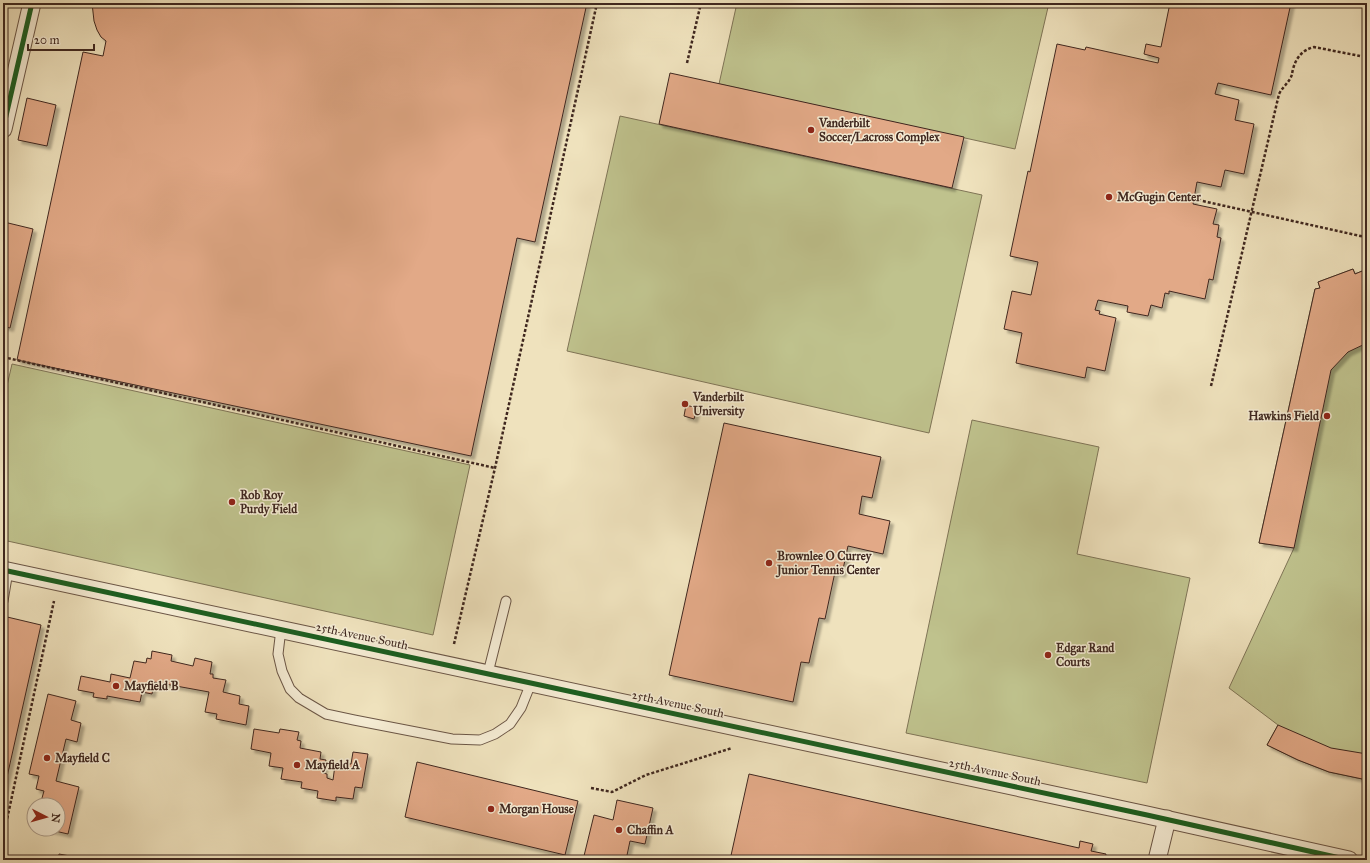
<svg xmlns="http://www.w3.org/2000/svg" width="1370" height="863" font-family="'IM FELL Great Primer',serif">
	<defs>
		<filter id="shadow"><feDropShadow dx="3.5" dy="3.5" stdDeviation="1" flood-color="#0004"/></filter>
	</defs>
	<rect width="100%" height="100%" fill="#efe2bd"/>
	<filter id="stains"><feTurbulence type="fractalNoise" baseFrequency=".005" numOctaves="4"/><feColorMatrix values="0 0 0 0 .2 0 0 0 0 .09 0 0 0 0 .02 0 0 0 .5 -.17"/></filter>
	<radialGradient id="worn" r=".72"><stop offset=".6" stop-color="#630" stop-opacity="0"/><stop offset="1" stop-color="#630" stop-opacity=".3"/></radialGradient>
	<g fill="#bfc28d" stroke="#7f7456">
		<path d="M 737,3 L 1049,3 L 1015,149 L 719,84 Z"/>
		<path d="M 620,116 L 982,195 L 929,433 L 567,351 Z"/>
		<path d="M 1353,269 L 1355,274 L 1367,269 L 1367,780 L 1329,772 L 1298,760 L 1267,745 L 1278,725 L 1229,688 L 1294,548 L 1259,543 L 1315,289 L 1320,288 L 1318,282 Z"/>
		<path d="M 12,364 L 470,465 L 433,635 L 3,540 L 3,403 Z"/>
		<path d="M 972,420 L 1099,447 L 1077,554 L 1190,578 L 1147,783 L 906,733 Z"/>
	</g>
	<g fill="#e2a987" stroke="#3f271f" filter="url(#shadow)">
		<path d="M 92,3 L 587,3 L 535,242 L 517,238 L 471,456 L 17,360 L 83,52 L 103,56 L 106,41 L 101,37 L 97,30 L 94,21 Z"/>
		<path d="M 1170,3 L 1291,3 L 1271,95 L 1218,83 L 1215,94 L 1239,100 L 1235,120 L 1254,124 L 1244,174 L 1225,170 L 1221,187 L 1197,182 L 1193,204 L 1217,209 L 1213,224 L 1219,225 L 1217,237 L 1221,238 L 1213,280 L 1209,279 L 1205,299 L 1169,291 L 1169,294 L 1165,293 L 1162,308 L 1151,305 L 1148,316 L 1127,312 L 1128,306 L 1098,300 L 1095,310 L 1100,311 L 1099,314 L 1116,318 L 1105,371 L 1087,367 L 1085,378 L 1016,363 L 1022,333 L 1004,329 L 1012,291 L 1031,295 L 1038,262 L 1010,256 L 1028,171 L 1030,172 L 1057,44 L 1085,50 L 1086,47 L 1158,63 L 1159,58 L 1144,54 L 1146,44 L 1161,47 Z"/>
		<path d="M 670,73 L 964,137 L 952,188 L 659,124 Z"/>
		<path d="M 27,98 L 56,105 L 47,146 L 18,140 Z"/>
		<path d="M 4,222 L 33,229 L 10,328 L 3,326 Z"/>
		<path d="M 1353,269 L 1355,274 L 1367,269 L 1367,343 L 1348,352 L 1331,370 L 1294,548 L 1259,543 L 1315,289 L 1320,288 L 1318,282 Z"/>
		<path d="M 686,405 L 697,408 L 694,419 L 684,416 Z"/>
		<path d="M 724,423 L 881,457 L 872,498 L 862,496 L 859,514 L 890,521 L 883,554 L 848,546 L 842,574 L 835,572 L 825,619 L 819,618 L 809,663 L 801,662 L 793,702 L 669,675 Z"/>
		<path d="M 3,616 L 41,625 L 3,795 Z"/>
		<path d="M 152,651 L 172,655 L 171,661 L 193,666 L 195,658 L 212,662 L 210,674 L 213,674 L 213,678 L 226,680 L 223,692 L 240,696 L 239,704 L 249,706 L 246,725 L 216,719 L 217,714 L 205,712 L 209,692 L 154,682 L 152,694 L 142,692 L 140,702 L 107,696 L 107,699 L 93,697 L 94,693 L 78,690 L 81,676 L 110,682 L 111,674 L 130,678 L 134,661 L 146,663 L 147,658 L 151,659 Z"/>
		<path d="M 48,694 L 76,701 L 71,720 L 81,723 L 77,742 L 66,739 L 56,781 L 79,787 L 68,834 L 46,829 L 58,829 L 58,805 L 40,805 L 44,791 L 36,789 L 39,776 L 29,774 Z"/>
		<path d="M 1278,725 L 1331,748 L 1367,754 L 1367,780 L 1329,772 L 1298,760 L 1267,745 Z"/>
		<path d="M 254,729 L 279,733 L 280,729 L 299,732 L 297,740 L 301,741 L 300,748 L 321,752 L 320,759 L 326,760 L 323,773 L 327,774 L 327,778 L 333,780 L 335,765 L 345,767 L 346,764 L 351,764 L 353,752 L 368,754 L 362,788 L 355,787 L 353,799 L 336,797 L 336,801 L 317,798 L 318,791 L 301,788 L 302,782 L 281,779 L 283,768 L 269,766 L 271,753 L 251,749 Z"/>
		<path d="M 417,762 L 578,801 L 565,855 L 405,817 Z"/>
		<path d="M 749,774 L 1079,848 L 1080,841 L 1093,844 L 1091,851 L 1106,854 L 1105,860 L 730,860 Z"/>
		<path d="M 617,800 L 653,808 L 645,844 L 630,841 L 626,860 L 583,860 L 594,815 L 613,820 Z"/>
		<path d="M 59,854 L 92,860 L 58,860 Z"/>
	</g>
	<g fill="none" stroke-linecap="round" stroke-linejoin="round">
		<g stroke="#6b5646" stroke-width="11">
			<g id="service">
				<path d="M 3,601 L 8,571"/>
				<path d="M 281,629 L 278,654 L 282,671 L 290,689 L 299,698 L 326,714 L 354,720 L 452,739 L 480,740 L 495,734 L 510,724 L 521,708 L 531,683"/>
				<path d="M 488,673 L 506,601"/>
			</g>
		</g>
		<g stroke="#6b5646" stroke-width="19">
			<g id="minor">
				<path d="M 3,129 L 32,3"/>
				<path d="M 3,570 L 1147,815 L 1349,860"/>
				<path d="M 1157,860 L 1167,819"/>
			</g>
		</g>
		<g stroke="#3f271f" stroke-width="2.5" stroke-dasharray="3 2" stroke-linecap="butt">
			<path d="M 687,63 L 701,3"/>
			<path d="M 1198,200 L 1365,237"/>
			<path d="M 3,357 L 495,468"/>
			<path d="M 1211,386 L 1279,94 C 1282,88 1287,84 1290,79 C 1292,76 1292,73 1293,69 C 1296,58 1302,50 1314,47 L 1360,56"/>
			<path d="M 454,644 L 495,468 L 597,3"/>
			<path d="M 591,788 L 612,792 L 646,775 L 732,748"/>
			<path d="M 3,838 L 54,601"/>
		</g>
		<use href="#service" stroke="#f5ecd4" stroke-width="9"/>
		<use href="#minor" stroke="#f5ecd4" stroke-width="17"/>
		<g stroke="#f5ecd4" stroke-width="8">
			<g id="cycleway">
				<path d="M 3,129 L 32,3"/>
				<path d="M 3,570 L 1147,815 L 1349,860"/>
			</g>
		</g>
		<use href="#cycleway" stroke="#1b5e20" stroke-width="5"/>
	</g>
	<g fill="#8f2418" stroke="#f5ecd4" stroke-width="1.5">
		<circle cx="811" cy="130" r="4"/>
		<circle cx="1109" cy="197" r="4"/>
		<circle cx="685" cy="404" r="4"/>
		<circle cx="1327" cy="416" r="4"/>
		<circle cx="232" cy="502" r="4"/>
		<circle cx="769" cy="563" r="4"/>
		<circle cx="1048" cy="655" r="4"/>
		<circle cx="116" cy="686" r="4"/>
		<circle cx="47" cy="758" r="4"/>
		<circle cx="297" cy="765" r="4"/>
		<circle cx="491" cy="809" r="4"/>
		<circle cx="619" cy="830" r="4"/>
	</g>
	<g text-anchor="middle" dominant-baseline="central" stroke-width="3" stroke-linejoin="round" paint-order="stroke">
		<g font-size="12" font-weight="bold" fill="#3f271f" stroke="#f5ecd4" text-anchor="start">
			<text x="819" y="123">Vanderbilt<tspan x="819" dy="14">Soccer/Lacross Complex</tspan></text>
			<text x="1117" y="197">McGugin Center</text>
			<text x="693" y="397">Vanderbilt<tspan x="693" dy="14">University</tspan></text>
			<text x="1319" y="416" text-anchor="end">Hawkins Field</text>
			<text x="240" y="495">Rob Roy<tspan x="240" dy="14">Purdy Field</tspan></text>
			<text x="777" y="556">Brownlee O Currey<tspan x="777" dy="14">Junior Tennis Center</tspan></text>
			<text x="1056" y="648">Edgar Rand<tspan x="1056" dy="14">Courts</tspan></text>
			<text x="124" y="686">Mayfield B</text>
			<text x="55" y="758">Mayfield C</text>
			<text x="305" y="765">Mayfield A</text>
			<text x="499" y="809">Morgan House</text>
			<text x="627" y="830">Chaffin A</text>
		</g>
		<g font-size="12" fill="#3f271f" stroke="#f5ecd4">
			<text transform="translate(362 636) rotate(12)">25th Avenue South</text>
			<text transform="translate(678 704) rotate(12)">25th Avenue South</text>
			<text transform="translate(995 772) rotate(12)">25th Avenue South</text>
		</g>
	</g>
	<rect width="1370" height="863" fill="none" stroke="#efe2bd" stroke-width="16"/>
	<rect x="4" y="4" width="1362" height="855" fill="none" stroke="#3f271f" stroke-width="2"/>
	<rect x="8" y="8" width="1354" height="847" fill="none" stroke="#3f271f"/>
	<g transform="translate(46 817) rotate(96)"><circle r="19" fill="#f5ecd4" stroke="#ac9d8c"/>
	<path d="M0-3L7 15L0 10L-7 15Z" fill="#8f2418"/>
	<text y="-6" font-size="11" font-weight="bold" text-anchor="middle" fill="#3f271f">N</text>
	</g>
	<path d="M28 44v6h66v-6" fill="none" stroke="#3f271f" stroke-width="2"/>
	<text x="34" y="44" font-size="12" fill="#3f271f" stroke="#f5ecd4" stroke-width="3" paint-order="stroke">20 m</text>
	<rect width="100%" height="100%" filter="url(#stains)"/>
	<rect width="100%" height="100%" fill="url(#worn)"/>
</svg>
